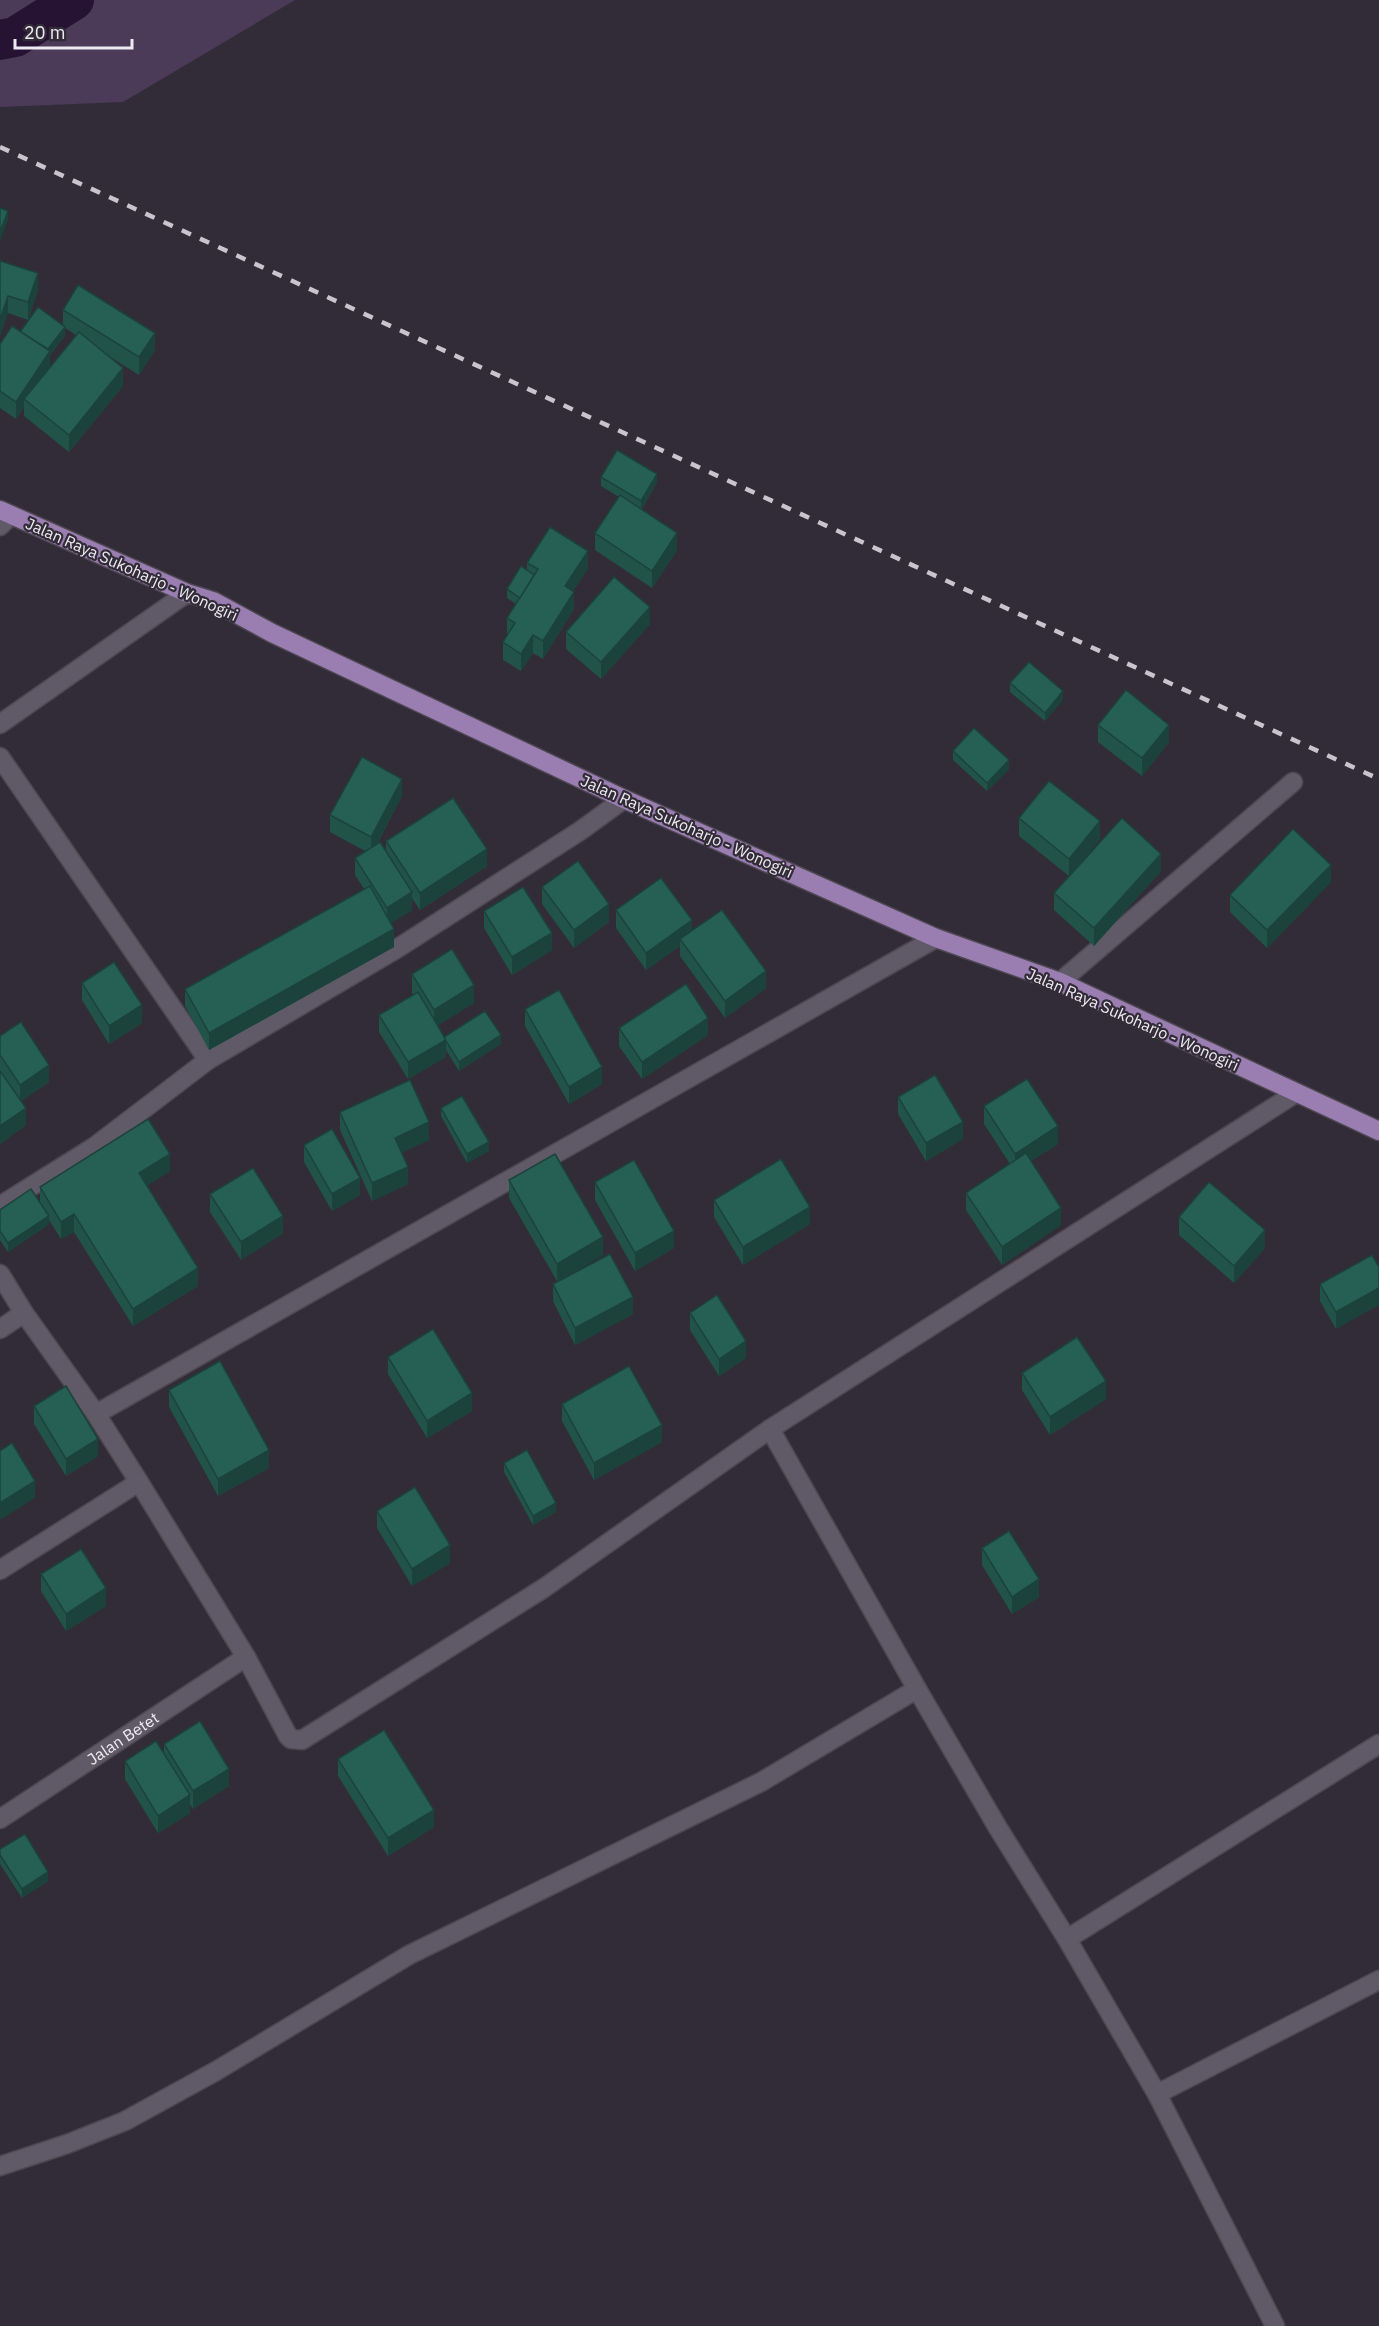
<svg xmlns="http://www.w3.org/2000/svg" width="1379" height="2326" font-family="'IBM Plex Sans',sans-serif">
	<rect width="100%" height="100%" fill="#322c38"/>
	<path fill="#4b3b58" d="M 0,0 L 295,0 L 123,102 L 0,107 Z"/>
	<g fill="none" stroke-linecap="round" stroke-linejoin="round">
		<path stroke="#261334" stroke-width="40" d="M 0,40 L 15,37 L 74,0"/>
		<g stroke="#4d4752" stroke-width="21">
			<g id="minor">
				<path d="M 0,526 L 11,515"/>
				<path d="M 0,724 L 187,593"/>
				<path d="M 0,757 L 208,1060"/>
				<path d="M 1060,982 L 1293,782"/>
				<path d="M 0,1206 L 94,1147 L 208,1060 L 398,948 L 580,831 L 624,799"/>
				<path d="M 0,1274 L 24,1313 L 96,1414 L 139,1482 L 246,1657 L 288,1736 L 291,1739 L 302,1740 L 544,1588 L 770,1429 L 1296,1093"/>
				<path d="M 0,1329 L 24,1313"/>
				<path d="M 96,1414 L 936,938"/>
				<path d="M 770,1429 L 917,1689 L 998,1828 L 1067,1939 L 1157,2094 L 1275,2326"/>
				<path d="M 0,1570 L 139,1482"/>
				<path id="s1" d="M 0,1819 L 246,1657"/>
				<path d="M 1067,1939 L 1379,1744"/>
				<path d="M 1157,2094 L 1379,1980"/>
				<path d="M 0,2166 L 67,2144 L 125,2121 L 216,2071 L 409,1955 L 761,1782 L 917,1689"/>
			</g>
		</g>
		<g stroke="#4d4752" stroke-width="21">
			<path id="major" d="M 0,510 L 187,593 L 213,601 L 272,633 L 624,799 L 936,938 L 1060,982 L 1379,1131"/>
		</g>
		<use href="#minor" stroke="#605967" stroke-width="18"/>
		<use href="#major" stroke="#9a7eb1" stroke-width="18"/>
		<path stroke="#c9c4cd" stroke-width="4.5" stroke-dasharray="10 10" stroke-linecap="butt" d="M 0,147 L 1379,779"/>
	</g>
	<g fill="#215348" fill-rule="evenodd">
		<path d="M 0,261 L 38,290 L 28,320 L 8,313 Z"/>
		<path d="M 63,310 L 155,350 L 139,375 L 104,353 L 123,386 L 69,452 L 24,416 L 24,407 L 16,419 L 0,408 L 0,344 L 20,332 L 63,325 ZM 65,328 L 76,335 L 50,367 L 50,355 L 65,336 Z"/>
		<path d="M 601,477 L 657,482 L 642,509 L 677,550 L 652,588 L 595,550 L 595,533 L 619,497 L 601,486 Z"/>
		<path d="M 527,563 L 588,568 L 573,591 L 574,609 L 543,659 L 533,653 L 521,671 L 503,660 L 503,642 L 507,636 L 507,618 L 516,604 L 507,598 L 507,589 L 527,571 Z"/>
		<path d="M 650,624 L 601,679 L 566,649 L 566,632 Z"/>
		<path d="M 1010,683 L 1063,700 L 1045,721 L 1010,692 Z"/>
		<path d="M 1098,725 L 1169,742 L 1142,776 L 1098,742 Z"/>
		<path d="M 953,751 L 1009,769 L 987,791 L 953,760 Z"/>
		<path d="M 402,796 L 377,844 L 386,852 L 386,841 L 487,866 L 420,910 L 412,898 L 412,910 L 391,923 L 394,947 L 209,1050 L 185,1006 L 185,989 L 364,889 L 355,875 L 355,858 L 365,851 L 330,832 L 330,815 Z"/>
		<path d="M 1019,818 L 1100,839 L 1073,872 L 1161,871 L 1094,946 L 1054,910 L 1054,893 L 1069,876 L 1019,836 Z"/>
		<path d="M 1331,882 L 1267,948 L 1230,912 L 1230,895 Z"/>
		<path d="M 542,887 L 609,922 L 574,948 L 542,904 Z"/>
		<path d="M 616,910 L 692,931 L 766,988 L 725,1018 L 680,956 L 680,946 L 646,970 L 616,928 Z"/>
		<path d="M 484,911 L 552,950 L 512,975 L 484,928 Z"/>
		<path d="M 412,974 L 474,1003 L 437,1025 L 444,1037 L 501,1044 L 459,1071 L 446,1050 L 446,1057 L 408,1079 L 379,1032 L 379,1015 L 413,995 L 412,992 Z"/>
		<path d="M 82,983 L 142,1023 L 109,1044 L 82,1000 Z"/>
		<path d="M 525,1009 L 602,1084 L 569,1104 L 525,1026 Z"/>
		<path d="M 619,1028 L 708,1035 L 642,1079 L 619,1046 Z"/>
		<path d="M 0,1036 L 49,1082 L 21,1101 L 26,1125 L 0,1144 Z"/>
		<path d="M 898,1097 L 963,1139 L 926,1161 L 898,1114 Z"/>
		<path d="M 984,1106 L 1058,1144 L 1031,1161 L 1061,1225 L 1002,1265 L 966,1210 L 966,1193 L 1010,1164 L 984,1124 Z"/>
		<path d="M 441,1108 L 489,1151 L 467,1163 L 441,1116 Z"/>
		<path d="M 340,1112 L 429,1140 L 401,1153 L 408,1184 L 372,1201 L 340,1130 Z"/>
		<path d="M 304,1145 L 360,1195 L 332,1211 L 304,1162 Z"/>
		<path d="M 170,1171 L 146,1186 L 198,1286 L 133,1326 L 74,1232 L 61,1239 L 49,1220 L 49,1224 L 8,1252 L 0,1240 L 0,1210 L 40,1201 L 40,1187 Z"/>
		<path d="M 509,1180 L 603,1255 L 562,1279 L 633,1314 L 575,1345 L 553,1301 L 553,1284 L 557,1281 L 509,1198 Z"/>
		<path d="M 595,1182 L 674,1248 L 635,1271 L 595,1200 Z"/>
		<path d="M 210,1194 L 283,1233 L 241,1260 L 210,1212 Z"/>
		<path d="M 714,1200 L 810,1224 L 743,1265 L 714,1217 Z"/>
		<path d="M 1179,1217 L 1265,1248 L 1234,1283 L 1179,1235 Z"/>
		<path d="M 1372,1255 L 1336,1329 L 1320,1301 L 1320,1284 Z"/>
		<path d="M 690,1313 L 746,1358 L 719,1376 L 690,1330 Z"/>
		<path d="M 388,1357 L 472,1411 L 427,1438 L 388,1374 Z"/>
		<path d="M 1022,1373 L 1106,1399 L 1050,1435 L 1022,1390 Z"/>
		<path d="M 169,1390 L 269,1468 L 218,1496 L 169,1407 Z"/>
		<path d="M 562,1404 L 662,1442 L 594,1480 L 562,1421 Z"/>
		<path d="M 34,1406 L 98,1456 L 66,1476 L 34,1424 Z"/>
		<path d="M 504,1463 L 556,1512 L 533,1525 L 504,1472 Z"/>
		<path d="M 377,1511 L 450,1563 L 412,1586 L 377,1528 Z"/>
		<path d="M 982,1548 L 1039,1597 L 1012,1614 L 982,1565 Z"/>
		<path d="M 41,1574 L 106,1606 L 66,1631 L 41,1591 Z"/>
		<path d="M 164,1744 L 229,1786 L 193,1809 L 190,1804 L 190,1813 L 158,1833 L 125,1779 L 125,1761 L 164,1753 Z"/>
		<path d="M 338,1759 L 434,1827 L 388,1856 L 338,1776 Z"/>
		<path d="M 0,1849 L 48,1881 L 22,1898 L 0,1864 Z"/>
	</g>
	<g fill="#1b433b">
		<path d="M 8,211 L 8,220 L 0,241 L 0,232 Z"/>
		<path d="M 38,273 L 38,290 L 28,320 L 28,302 Z"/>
		<path d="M 8,296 L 8,313 L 0,337 L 0,320 Z"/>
		<path d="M 65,327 L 65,336 L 50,355 L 50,368 L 24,399 L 24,407 L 16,419 L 16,402 L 46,352 Z"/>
		<path d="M 155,333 L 155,350 L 139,375 L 139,357 Z"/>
		<path d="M 123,368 L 123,386 L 69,452 L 69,435 Z"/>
		<path d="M 657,474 L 657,482 L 641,510 L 641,501 Z"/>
		<path d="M 677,533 L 677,550 L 652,588 L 652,571 Z"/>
		<path d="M 588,551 L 588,568 L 565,604 L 565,586 Z"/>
		<path d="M 574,592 L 574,609 L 543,659 L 543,641 Z"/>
		<path d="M 650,607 L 650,624 L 601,679 L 601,662 Z"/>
		<path d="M 533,635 L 533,653 L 521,671 L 521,654 Z"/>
		<path d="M 1063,691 L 1063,700 L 1045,721 L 1045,713 Z"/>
		<path d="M 1169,725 L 1169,742 L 1142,776 L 1142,758 Z"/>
		<path d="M 1009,760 L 1009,769 L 987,791 L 987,783 Z"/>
		<path d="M 402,779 L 402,796 L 371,854 L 371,837 Z"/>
		<path d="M 1100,821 L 1100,839 L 1069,876 L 1069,859 Z"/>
		<path d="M 487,849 L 487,866 L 420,910 L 420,893 Z"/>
		<path d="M 1161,854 L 1161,871 L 1094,946 L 1094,928 Z"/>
		<path d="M 1331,865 L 1331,882 L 1267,948 L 1267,930 Z"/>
		<path d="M 412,892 L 412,910 L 387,926 L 387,908 Z"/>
		<path d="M 609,904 L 609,922 L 574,948 L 574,930 Z"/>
		<path d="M 692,920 L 692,938 L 680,939 L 680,946 L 646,970 L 646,953 Z"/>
		<path d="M 394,929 L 394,947 L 209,1050 L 209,1033 Z"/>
		<path d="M 552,933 L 552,950 L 512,975 L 512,957 Z"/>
		<path d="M 766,971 L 766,988 L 725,1018 L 725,1001 Z"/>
		<path d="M 474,985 L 474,1003 L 434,1028 L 434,1010 Z"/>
		<path d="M 142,1005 L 142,1023 L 109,1044 L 109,1026 Z"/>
		<path d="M 708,1018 L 708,1035 L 642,1079 L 642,1062 Z"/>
		<path d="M 501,1035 L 501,1044 L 459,1071 L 459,1062 Z"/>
		<path d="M 446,1040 L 446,1057 L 408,1079 L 408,1062 Z"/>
		<path d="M 49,1065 L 49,1082 L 20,1102 L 20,1085 Z"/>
		<path d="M 602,1067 L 602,1084 L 569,1104 L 569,1087 Z"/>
		<path d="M 26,1108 L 26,1125 L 0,1144 L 0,1126 Z"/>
		<path d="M 429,1122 L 429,1140 L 395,1156 L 395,1138 Z"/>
		<path d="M 963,1122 L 963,1139 L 926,1161 L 926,1143 Z"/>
		<path d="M 1058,1126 L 1058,1144 L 1015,1171 L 1015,1154 Z"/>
		<path d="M 489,1142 L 489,1151 L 467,1163 L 467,1154 Z"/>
		<path d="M 170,1154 L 170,1171 L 139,1191 L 139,1173 Z"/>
		<path d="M 408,1167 L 408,1184 L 372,1201 L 372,1183 Z"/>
		<path d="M 360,1178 L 360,1195 L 332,1211 L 332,1194 Z"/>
		<path d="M 810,1207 L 810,1224 L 743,1265 L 743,1247 Z"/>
		<path d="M 1061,1208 L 1061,1225 L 1002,1265 L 1002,1247 Z"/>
		<path d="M 74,1214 L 74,1232 L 61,1239 L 61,1222 Z"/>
		<path d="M 49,1216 L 49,1224 L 8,1252 L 8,1243 Z"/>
		<path d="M 283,1216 L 283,1233 L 241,1260 L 241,1242 Z"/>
		<path d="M 1265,1230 L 1265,1248 L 1234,1283 L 1234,1266 Z"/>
		<path d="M 674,1231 L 674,1248 L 635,1271 L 635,1253 Z"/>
		<path d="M 603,1237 L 603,1255 L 557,1282 L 557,1264 Z"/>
		<path d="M 198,1268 L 198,1286 L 133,1326 L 133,1309 Z"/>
		<path d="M 1379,1288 L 1379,1305 L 1336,1329 L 1336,1312 Z"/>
		<path d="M 633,1297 L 633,1314 L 575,1345 L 575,1328 Z"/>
		<path d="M 746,1341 L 746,1358 L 719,1376 L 719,1359 Z"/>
		<path d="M 1106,1381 L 1106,1399 L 1050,1435 L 1050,1417 Z"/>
		<path d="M 472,1393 L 472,1411 L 427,1438 L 427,1421 Z"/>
		<path d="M 662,1425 L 662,1442 L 594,1480 L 594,1463 Z"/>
		<path d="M 98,1439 L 98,1456 L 66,1476 L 66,1459 Z"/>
		<path d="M 269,1450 L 269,1468 L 218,1496 L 218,1479 Z"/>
		<path d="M 35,1481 L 35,1498 L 0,1520 L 0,1503 Z"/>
		<path d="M 556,1503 L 556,1512 L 533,1525 L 533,1516 Z"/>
		<path d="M 450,1545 L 450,1563 L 412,1586 L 412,1569 Z"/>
		<path d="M 1039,1579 L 1039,1597 L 1012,1614 L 1012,1597 Z"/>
		<path d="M 106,1588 L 106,1606 L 66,1631 L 66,1614 Z"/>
		<path d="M 229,1769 L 229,1786 L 193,1809 L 193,1791 Z"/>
		<path d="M 190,1795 L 190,1813 L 158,1833 L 158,1816 Z"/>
		<path d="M 434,1810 L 434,1827 L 388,1856 L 388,1838 Z"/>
		<path d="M 48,1872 L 48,1881 L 22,1898 L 22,1889 Z"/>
	</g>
	<g fill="#266054" stroke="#1b433b" stroke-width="1.5">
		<path d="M 0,208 L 8,211 L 0,232 Z"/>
		<path d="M 0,261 L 38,273 L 28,302 L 8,296 L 0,320 Z"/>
		<path d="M 78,285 L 155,333 L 139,357 L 63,310 Z"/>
		<path d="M 38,307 L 65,327 L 48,349 L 20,332 Z"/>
		<path d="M 12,326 L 50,351 L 16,402 L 0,391 L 0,344 Z"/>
		<path d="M 79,332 L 123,368 L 69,435 L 24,399 Z"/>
		<path d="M 617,450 L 657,474 L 641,501 L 601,477 Z"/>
		<path d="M 620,495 L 677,533 L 652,571 L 595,533 Z"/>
		<path d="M 550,527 L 588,551 L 565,586 L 574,592 L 543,641 L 533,635 L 521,654 L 503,642 L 515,623 L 507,618 L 538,569 L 527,563 Z"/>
		<path d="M 521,566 L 534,575 L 520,598 L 507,589 Z"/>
		<path d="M 614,577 L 650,607 L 601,662 L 566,632 Z"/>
		<path d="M 1029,662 L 1063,691 L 1045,713 L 1010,683 Z"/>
		<path d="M 1126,690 L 1169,725 L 1142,758 L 1098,725 Z"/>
		<path d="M 974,728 L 1009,760 L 987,783 L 953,751 Z"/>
		<path d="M 362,757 L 402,779 L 371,837 L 330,815 Z"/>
		<path d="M 1049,781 L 1100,821 L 1069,859 L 1019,818 Z"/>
		<path d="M 453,798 L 487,849 L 420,893 L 386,841 Z"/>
		<path d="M 1122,818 L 1161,854 L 1094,928 L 1054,893 Z"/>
		<path d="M 1293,829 L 1331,865 L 1267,930 L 1230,895 Z"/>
		<path d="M 380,842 L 412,892 L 387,908 L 355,858 Z"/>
		<path d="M 578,861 L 609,904 L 574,930 L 542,887 Z"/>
		<path d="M 661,878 L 692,920 L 646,953 L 616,910 Z"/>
		<path d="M 370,886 L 394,929 L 209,1033 L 185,989 Z"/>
		<path d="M 523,887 L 552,933 L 512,957 L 484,911 Z"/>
		<path d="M 722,910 L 766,971 L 725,1001 L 680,939 Z"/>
		<path d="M 452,949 L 474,985 L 434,1010 L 412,974 Z"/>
		<path d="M 114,962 L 142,1005 L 109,1026 L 82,983 Z"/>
		<path d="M 686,984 L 708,1018 L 642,1062 L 619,1028 Z"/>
		<path d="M 559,990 L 602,1067 L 569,1087 L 525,1009 Z"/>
		<path d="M 418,992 L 446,1040 L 408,1062 L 379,1015 Z"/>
		<path d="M 485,1011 L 501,1035 L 459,1062 L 446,1041 L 444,1037 Z"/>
		<path d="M 21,1022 L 49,1065 L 20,1085 L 0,1055 L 0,1036 Z"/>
		<path d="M 0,1071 L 26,1108 L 0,1126 Z"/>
		<path d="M 935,1075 L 963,1122 L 926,1143 L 898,1097 Z"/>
		<path d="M 1027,1079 L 1058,1126 L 1015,1154 L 984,1106 Z"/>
		<path d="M 410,1080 L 429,1122 L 395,1138 L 408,1167 L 372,1183 L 340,1112 Z"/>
		<path d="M 462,1096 L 489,1142 L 467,1154 L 441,1108 Z"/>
		<path d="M 148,1119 L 170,1154 L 139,1173 L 198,1268 L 133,1309 L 74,1214 L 61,1222 L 40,1187 Z"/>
		<path d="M 332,1129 L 360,1178 L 332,1194 L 304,1145 Z"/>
		<path d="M 1026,1153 L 1061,1208 L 1002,1247 L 966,1193 Z"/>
		<path d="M 555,1154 L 603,1237 L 557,1264 L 509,1180 Z"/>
		<path d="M 781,1159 L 810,1207 L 743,1247 L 714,1200 Z"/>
		<path d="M 634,1160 L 674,1231 L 635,1253 L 595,1182 Z"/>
		<path d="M 253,1168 L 283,1216 L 241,1242 L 210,1194 Z"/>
		<path d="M 1209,1182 L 1265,1230 L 1234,1266 L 1179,1217 Z"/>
		<path d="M 31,1189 L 49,1216 L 8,1243 L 0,1231 L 0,1210 Z"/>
		<path d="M 610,1254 L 633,1297 L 575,1328 L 553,1284 Z"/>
		<path d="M 1372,1255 L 1379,1267 L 1379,1288 L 1336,1312 L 1320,1284 Z"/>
		<path d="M 717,1295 L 746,1341 L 719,1359 L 690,1313 Z"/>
		<path d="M 433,1329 L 472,1393 L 427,1421 L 388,1357 Z"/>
		<path d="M 1077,1337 L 1106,1381 L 1050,1417 L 1022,1373 Z"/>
		<path d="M 220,1361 L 269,1450 L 218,1479 L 169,1390 Z"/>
		<path d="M 629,1366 L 662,1425 L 594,1463 L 562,1404 Z"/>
		<path d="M 66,1386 L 98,1439 L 66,1459 L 34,1406 Z"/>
		<path d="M 12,1443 L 35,1481 L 0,1503 L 0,1451 Z"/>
		<path d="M 527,1450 L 556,1503 L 533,1516 L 504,1463 Z"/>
		<path d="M 415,1487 L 450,1545 L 412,1569 L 377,1511 Z"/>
		<path d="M 1009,1531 L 1039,1579 L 1012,1597 L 982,1548 Z"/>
		<path d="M 81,1549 L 106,1588 L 66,1614 L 41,1574 Z"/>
		<path d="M 200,1721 L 229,1769 L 193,1791 L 164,1744 Z"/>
		<path d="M 384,1730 L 434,1810 L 388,1838 L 338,1759 Z"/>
		<path d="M 156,1741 L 190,1795 L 158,1816 L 125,1761 Z"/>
		<path d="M 25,1834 L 48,1872 L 22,1889 L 0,1855 L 0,1849 Z"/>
	</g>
	<g text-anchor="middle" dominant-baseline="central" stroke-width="4.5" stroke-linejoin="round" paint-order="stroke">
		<g font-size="16" fill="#eeeaf2" stroke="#322c38">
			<text transform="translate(132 569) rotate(24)">Jalan Raya Sukoharjo - Wonogiri</text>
			<text transform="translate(687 826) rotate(24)">Jalan Raya Sukoharjo - Wonogiri</text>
			<text transform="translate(1133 1019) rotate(24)">Jalan Raya Sukoharjo - Wonogiri</text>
			<text stroke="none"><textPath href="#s1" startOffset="147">Jalan Betet</textPath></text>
		</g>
	</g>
	<path d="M15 39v9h117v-9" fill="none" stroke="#eeeaf2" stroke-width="3"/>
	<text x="24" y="39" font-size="18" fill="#eeeaf2" stroke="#322c38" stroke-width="4.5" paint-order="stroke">20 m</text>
</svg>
